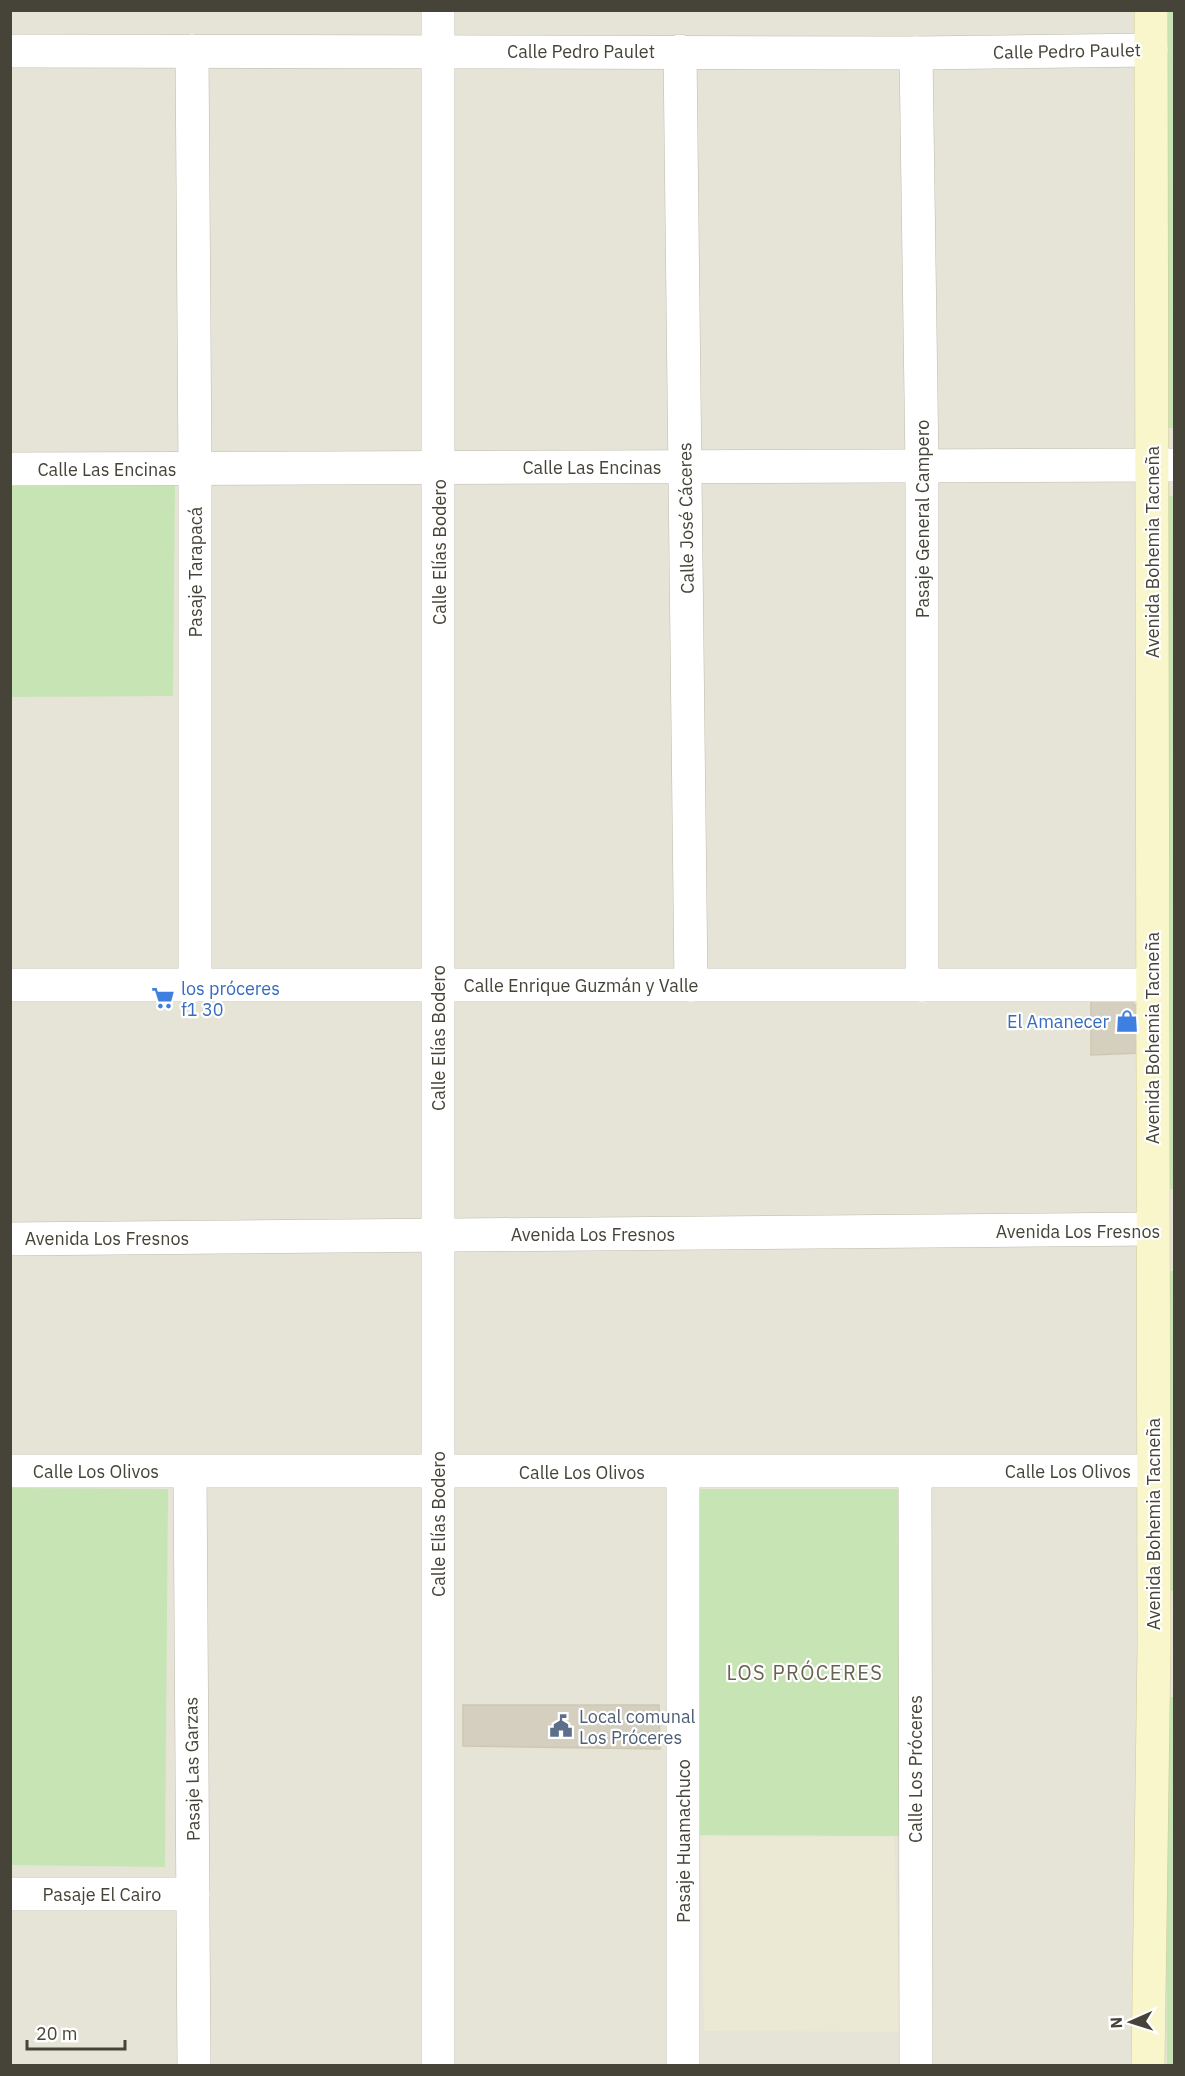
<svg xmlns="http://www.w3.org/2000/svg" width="1185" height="2076" font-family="'IBM Plex Sans',sans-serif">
	<rect width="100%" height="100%" fill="#f3f1e9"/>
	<rect fill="#e6e4d7" x="11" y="11" width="1163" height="2054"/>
	<path fill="#ebe8d4" d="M 701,1836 L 894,1837 L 901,2032 L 704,2031 Z"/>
	<g fill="#c7e4b5">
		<rect x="1167" y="11" width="7" height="417"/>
		<path d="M 11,486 L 175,486 L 173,696 L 11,697 Z"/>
		<rect x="1167" y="496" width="7" height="693"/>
		<path d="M 1165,1271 L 1174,1271 L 1174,1591 L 1166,1591 Z"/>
		<path d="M 11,1488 L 168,1489 L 165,1867 L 11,1865 Z"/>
		<path d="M 693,1489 L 905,1489 L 908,1836 L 696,1835 Z"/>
		<path d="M 1164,1697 L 1174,1697 L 1174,2066 L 1167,2065 Z"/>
	</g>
	<g fill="#d4cfbf" stroke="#cec8b3" stroke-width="1.5">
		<path d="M 1124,994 L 1140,1010 L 1142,1053 L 1091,1055 L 1091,998 Z"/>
		<path d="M 463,1705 L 659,1705 L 660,1749 L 463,1746 Z"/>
	</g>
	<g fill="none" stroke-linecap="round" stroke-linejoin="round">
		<g stroke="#bebaac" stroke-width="34">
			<g id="minor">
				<path d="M 10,51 L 916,53 L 1151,50"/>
				<path d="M 192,51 L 195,469 L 195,985"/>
				<path d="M 680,51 L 691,985"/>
				<path d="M 916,53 L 922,466 L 922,985"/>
				<path d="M 10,469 L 1174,465"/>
				<path d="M 10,985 L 1152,985"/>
				<path d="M 10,1471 L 1153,1471"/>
				<path d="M 190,1472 L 194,2066"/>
				<path d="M 915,1472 L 916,2066"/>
				<path d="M 10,1894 L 193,1894"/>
				<path d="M 438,2066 L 438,10"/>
				<path d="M 683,2066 L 683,1472"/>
			</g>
		</g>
		<g stroke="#bebaac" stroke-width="34">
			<path id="tertiary" d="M 10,1239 L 1152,1229"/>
		</g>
		<g stroke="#cfc99c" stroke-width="34">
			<path id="secondary" d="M 1148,2066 L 1154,1646 L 1151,10"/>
		</g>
		<use href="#minor" stroke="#fff" stroke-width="33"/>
		<use href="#tertiary" stroke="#fff" stroke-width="33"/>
		<use href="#secondary" stroke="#faf6cc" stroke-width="33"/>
	</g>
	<defs>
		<g id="supermarket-bare" transform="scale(1.8)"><path d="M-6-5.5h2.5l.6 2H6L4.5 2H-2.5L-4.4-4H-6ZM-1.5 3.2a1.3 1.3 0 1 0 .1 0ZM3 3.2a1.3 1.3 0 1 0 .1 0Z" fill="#3f7fe0" stroke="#fff" stroke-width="2.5" paint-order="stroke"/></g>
		<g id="shop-bare" transform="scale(1.8)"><path d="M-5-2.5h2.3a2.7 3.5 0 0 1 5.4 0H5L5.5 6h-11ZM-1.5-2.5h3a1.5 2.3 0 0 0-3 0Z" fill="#3f7fe0" stroke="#fff" stroke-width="2.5" paint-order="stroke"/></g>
		<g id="civic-bare" transform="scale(1.8)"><path d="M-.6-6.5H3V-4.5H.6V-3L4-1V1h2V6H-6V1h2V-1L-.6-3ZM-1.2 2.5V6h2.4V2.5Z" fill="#5c6f8a" stroke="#fff" stroke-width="2.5" paint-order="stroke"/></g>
	</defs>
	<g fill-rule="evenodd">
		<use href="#supermarket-bare" x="163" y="998"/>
		<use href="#shop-bare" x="1127" y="1021"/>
		<use href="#civic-bare" x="561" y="1726"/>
	</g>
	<g text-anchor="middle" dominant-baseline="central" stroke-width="4.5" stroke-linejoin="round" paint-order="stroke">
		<g font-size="18" fill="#464338" stroke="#fff">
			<text x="581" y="51">Calle Pedro Paulet</text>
			<text transform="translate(1067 51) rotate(-1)">Calle Pedro Paulet</text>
			<text x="592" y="467">Calle Las Encinas</text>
			<text x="107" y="469">Calle Las Encinas</text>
			<text transform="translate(686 518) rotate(-91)">Calle José Cáceres</text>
			<text transform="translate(922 519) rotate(-90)">Pasaje General Campero</text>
			<text transform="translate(439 552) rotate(-90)">Calle Elías Bodero</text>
			<text transform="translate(1152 552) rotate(-90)">Avenida Bohemia Tacneña</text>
			<text transform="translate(195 572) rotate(-90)">Pasaje Tarapacá</text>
			<text x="581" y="985">Calle Enrique Guzmán y Valle</text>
			<text transform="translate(438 1038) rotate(-90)">Calle Elías Bodero</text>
			<text transform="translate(1152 1038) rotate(-90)">Avenida Bohemia Tacneña</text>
			<text x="1078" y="1231">Avenida Los Fresnos</text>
			<text x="593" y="1234">Avenida Los Fresnos</text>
			<text x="107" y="1238">Avenida Los Fresnos</text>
			<text x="96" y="1471">Calle Los Olivos</text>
			<text x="1068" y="1471">Calle Los Olivos</text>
			<text x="582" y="1472">Calle Los Olivos</text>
			<text transform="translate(438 1524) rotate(-90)">Calle Elías Bodero</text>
			<text transform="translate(1153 1524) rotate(-90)">Avenida Bohemia Tacneña</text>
			<text transform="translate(192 1769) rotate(-91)">Pasaje Las Garzas</text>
			<text transform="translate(915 1769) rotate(-90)">Calle Los Próceres</text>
			<text transform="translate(683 1841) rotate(-90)">Pasaje Huamachuco</text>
			<text x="102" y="1894">Pasaje El Cairo</text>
		</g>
		<g font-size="18" fill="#366cbe" stroke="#fff" text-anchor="start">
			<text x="181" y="988">los próceres<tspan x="181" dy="21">f1 30</tspan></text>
			<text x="1109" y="1021" text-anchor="end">El Amanecer</text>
		</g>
		<g font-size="18" fill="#4e5e75" stroke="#fff" text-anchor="start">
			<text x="579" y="1716">Local comunal<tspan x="579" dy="21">Los Próceres</tspan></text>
		</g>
		<g font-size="20" letter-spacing="1.5" fill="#686250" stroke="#fff">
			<text x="805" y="1672">LOS PRÓCERES</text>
		</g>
	</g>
	<rect width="1185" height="2076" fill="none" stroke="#464338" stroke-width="24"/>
	<g transform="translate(1131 2022) rotate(267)" stroke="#ffffff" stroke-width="4.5" paint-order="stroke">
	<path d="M0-4.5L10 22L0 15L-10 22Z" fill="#464338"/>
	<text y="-9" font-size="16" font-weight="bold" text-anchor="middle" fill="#464338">N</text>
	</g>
	<path d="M27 2040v9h98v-9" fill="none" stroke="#464338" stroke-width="3"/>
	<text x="36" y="2040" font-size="18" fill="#464338" stroke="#ffffff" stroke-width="4.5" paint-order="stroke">20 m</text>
</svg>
